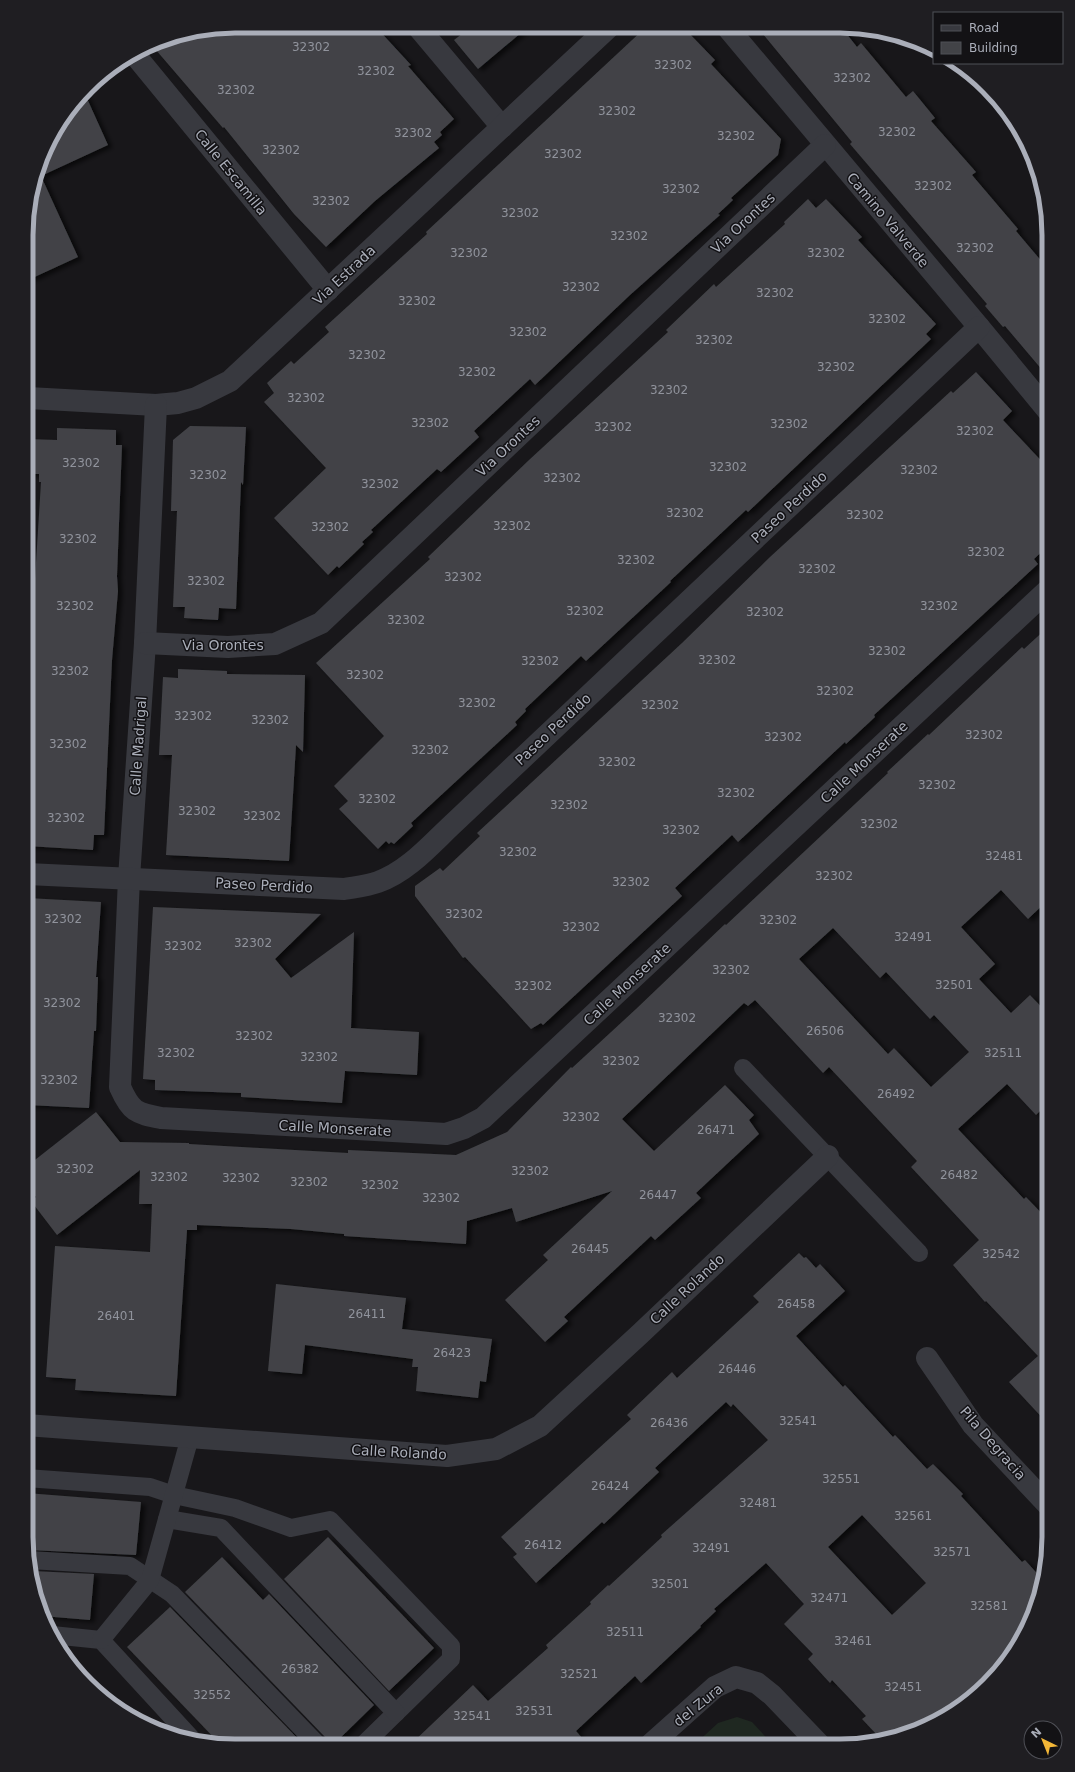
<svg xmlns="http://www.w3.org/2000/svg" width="1075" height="1772" font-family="'DejaVu Sans',sans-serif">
	<defs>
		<filter id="shadow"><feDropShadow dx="4.5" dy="2.5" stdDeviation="2" flood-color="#0009"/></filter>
	</defs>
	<rect width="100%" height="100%" fill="#18171a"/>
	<path fill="#1f2821" d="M 737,1717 L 752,1722 L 774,1746 L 693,1746 L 718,1723 Z"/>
	<g fill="#424347" fill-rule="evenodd" filter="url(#shadow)">
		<path d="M 235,26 L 375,26 L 411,65 L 408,66 L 454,119 L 440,132 L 442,135 L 434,142 L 439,148 L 375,201 L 326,247 L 294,214 L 224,127 L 223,128 L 156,50 L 166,40 Z"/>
		<path d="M 471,27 L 528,27 L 478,69 L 454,40 Z"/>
		<path d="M 646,27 L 683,27 L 715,60 L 711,64 L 781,139 L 778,155 L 731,198 L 733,200 L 718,214 L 720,215 L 630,295 L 535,385 L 530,379 L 474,431 L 479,437 L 441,472 L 437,469 L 371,530 L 373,532 L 362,542 L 364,544 L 339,568 L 337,566 L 328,575 L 274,518 L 326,468 L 264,402 L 274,393 L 267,383 L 291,361 L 294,364 L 329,332 L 325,327 L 427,234 L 426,232 Z"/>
		<path d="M 758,28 L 842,28 L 857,47 L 861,43 L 906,97 L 913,91 L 935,118 L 931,121 L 976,172 L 972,175 L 1018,229 L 1016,231 L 1049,270 L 1049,378 L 1005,326 L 1003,327 L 985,306 L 987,304 L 850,144 L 852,142 Z"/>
		<path d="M 85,94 L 108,145 L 41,176 L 78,257 L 28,280 L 28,208 L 48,142 Z"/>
		<path d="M 808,199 L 816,208 L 826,199 L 862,237 L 858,240 L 936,324 L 926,334 L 931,339 L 748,512 L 746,510 L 670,581 L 671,582 L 586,661 L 581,656 L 525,709 L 526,711 L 515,722 L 517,725 L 411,823 L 413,826 L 394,844 L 391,842 L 389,844 L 386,841 L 378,849 L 339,809 L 348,801 L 334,786 L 384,736 L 316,663 L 430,559 L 428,557 L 529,460 L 668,332 L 666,330 L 714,284 L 716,287 L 785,224 L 784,222 Z"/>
		<path d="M 976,372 L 1012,411 L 1003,420 L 1049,469 L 1049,545 L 1034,559 L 1038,564 L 874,715 L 875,717 L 846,744 L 845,742 L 738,842 L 732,835 L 675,888 L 682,896 L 543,1025 L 541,1023 L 531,1029 L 465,957 L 463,958 L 415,896 L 415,886 L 440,868 L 443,871 L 480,836 L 477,833 L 682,643 L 770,557 L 951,391 L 953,393 Z"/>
		<path d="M 190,426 L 246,427 L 243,485 L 241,482 L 236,609 L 219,608 L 218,620 L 184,618 L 185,607 L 173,607 L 177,511 L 171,511 L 173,440 Z"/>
		<path d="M 57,428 L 116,430 L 116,445 L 122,445 L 117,576 L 118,591 L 112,660 L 104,835 L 94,835 L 93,850 L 27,846 L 27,771 L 31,692 L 28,692 L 41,482 L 39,482 L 39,474 L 27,474 L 27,439 L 57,440 Z"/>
		<path d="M 1049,626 L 1049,899 L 1028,919 L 1001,890 L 961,927 L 995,964 L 979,979 L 1011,1013 L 1030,995 L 1049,1015 L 1049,1102 L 1036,1115 L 1007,1084 L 958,1129 L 1024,1199 L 1026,1197 L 1049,1221 L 1049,1425 L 1009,1382 L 1038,1356 L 986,1301 L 985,1302 L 953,1265 L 979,1240 L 911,1167 L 917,1161 L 829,1067 L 823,1073 L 755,1000 L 748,1006 L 744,1003 L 622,1119 L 654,1151 L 725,1085 L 754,1115 L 749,1120 L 759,1134 L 696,1193 L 701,1198 L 655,1240 L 651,1236 L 564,1317 L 568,1321 L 545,1342 L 505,1300 L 548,1260 L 543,1255 L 612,1191 L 516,1222 L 512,1208 L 467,1221 L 466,1244 L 344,1236 L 344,1234 L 291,1229 L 197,1225 L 197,1230 L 187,1230 L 176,1396 L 75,1390 L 76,1379 L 46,1377 L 55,1246 L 150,1252 L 152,1204 L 139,1204 L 140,1170 L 57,1235 L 31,1201 L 36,1197 L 26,1185 L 26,1167 L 96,1112 L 120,1142 L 189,1143 L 189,1144 L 348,1153 L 348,1150 L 456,1155 L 507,1132 L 571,1067 L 572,1068 L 636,1009 L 725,924 L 726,925 L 888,773 L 887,772 L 928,734 L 929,735 L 1022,647 L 1024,649 ZM 833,928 L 880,978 L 886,972 L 930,1019 L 934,1015 L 969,1052 L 931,1087 L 894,1048 L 888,1054 L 799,959 Z"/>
		<path d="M 178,669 L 227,671 L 227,674 L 305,675 L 303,752 L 296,745 L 289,861 L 166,855 L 172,755 L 159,755 L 163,677 L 178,678 Z"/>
		<path d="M 27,898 L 101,902 L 96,977 L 98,977 L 96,1031 L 94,1031 L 89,1108 L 27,1105 Z"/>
		<path d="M 153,907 L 321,914 L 275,959 L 291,978 L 354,932 L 351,1028 L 419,1032 L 417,1075 L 345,1071 L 342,1103 L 241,1097 L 241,1093 L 155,1090 L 155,1080 L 143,1079 Z"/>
		<path d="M 799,1253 L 804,1258 L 806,1257 L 816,1268 L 820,1264 L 845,1291 L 796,1336 L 843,1387 L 845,1385 L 893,1437 L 895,1435 L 927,1469 L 933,1464 L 963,1494 L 961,1496 L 1022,1562 L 1025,1560 L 1042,1579 L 1033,1617 L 1006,1664 L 967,1703 L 920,1730 L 879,1737 L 862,1719 L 866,1716 L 832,1680 L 830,1683 L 808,1659 L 813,1654 L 784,1624 L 804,1604 L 766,1563 L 714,1609 L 716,1611 L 700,1626 L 701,1627 L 641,1683 L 635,1676 L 576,1731 L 588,1745 L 410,1745 L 473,1685 L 488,1701 L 548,1648 L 546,1645 L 591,1604 L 590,1602 L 608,1585 L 609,1586 L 662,1537 L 661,1535 L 768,1440 L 733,1404 L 731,1407 L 726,1402 L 655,1468 L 659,1472 L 604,1524 L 602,1522 L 536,1583 L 513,1557 L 517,1554 L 501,1537 L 631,1419 L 627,1415 L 672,1372 L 677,1378 L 759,1302 L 753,1296 ZM 862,1515 L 926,1583 L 892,1615 L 828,1547 Z"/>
		<path d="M 276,1284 L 406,1298 L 402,1329 L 492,1339 L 486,1382 L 480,1381 L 478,1398 L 416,1391 L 418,1367 L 412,1367 L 413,1359 L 305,1345 L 302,1374 L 268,1371 Z"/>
		<path d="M 26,1493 L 141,1502 L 136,1555 L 29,1550 L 26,1537 Z"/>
		<path d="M 328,1537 L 434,1648 L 389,1691 L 284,1579 Z"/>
		<path d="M 222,1557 L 263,1600 L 269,1594 L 374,1705 L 333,1745 L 328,1745 L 326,1738 L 185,1592 Z"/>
		<path d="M 33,1571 L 94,1574 L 90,1620 L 42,1616 Z"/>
		<path d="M 170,1607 L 303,1744 L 220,1744 L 127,1647 Z"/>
	</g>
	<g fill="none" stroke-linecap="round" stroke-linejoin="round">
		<g stroke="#38393f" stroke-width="18">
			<path d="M 743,1068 L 919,1253"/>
			<path d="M 26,1478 L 150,1487 L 174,1495 L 235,1508 L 291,1528 L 330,1520 L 451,1646 L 451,1659 L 363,1745"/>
			<path d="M 167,1519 L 221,1528 L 396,1713"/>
			<path d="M 30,1560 L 130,1566 L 172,1594 L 318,1745"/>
			<path d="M 52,1635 L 101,1640 L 193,1740"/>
			<path d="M 101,1640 L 150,1580 L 190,1437"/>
		</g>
		<g stroke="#38393f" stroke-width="22">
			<path d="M 418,27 L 502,127"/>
			<path d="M 727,27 L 979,327 L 1049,412"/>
			<path d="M 135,55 L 328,290"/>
			<path d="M 28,398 L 156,405 L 178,403 L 196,398 L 230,381 L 609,27"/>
			<path d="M 156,405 L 145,643 L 129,878 L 120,1087 C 131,1112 136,1113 161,1118 L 446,1134 L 464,1128 L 483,1118 L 1049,589"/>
			<path d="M 145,643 L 228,647 L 275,644 L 321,623 L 825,145"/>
			<path d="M 27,874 L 344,889 C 355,887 367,886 378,882 C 409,871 432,843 456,821 L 979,327"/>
			<path d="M 927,1358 L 973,1425 L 1049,1506"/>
			<path d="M 26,1425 L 447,1456 L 496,1449 L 540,1426 L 640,1334 L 828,1156"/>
			<path d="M 650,1745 L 715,1687 L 736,1677 L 757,1683 L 772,1695 L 821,1746"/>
		</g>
	</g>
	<g text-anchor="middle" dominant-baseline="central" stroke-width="3" stroke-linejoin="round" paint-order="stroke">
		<g font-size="12" fill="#90939c">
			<text x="311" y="47">32302</text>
			<text x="673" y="65">32302</text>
			<text x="376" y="71">32302</text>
			<text x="852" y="78">32302</text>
			<text x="236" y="90">32302</text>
			<text x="617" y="111">32302</text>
			<text x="897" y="132">32302</text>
			<text x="413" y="133">32302</text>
			<text x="736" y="136">32302</text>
			<text x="281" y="150">32302</text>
			<text x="563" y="154">32302</text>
			<text x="933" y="186">32302</text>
			<text x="681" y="189">32302</text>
			<text x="331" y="201">32302</text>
			<text x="520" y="213">32302</text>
			<text x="629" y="236">32302</text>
			<text x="975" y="248">32302</text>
			<text x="469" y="253">32302</text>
			<text x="826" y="253">32302</text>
			<text x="581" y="287">32302</text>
			<text x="775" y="293">32302</text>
			<text x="417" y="301">32302</text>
			<text x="887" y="319">32302</text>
			<text x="528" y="332">32302</text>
			<text x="714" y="340">32302</text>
			<text x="367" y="355">32302</text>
			<text x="836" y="367">32302</text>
			<text x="477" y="372">32302</text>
			<text x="669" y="390">32302</text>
			<text x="306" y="398">32302</text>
			<text x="430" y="423">32302</text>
			<text x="789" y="424">32302</text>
			<text x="613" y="427">32302</text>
			<text x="975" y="431">32302</text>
			<text x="81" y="463">32302</text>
			<text x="728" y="467">32302</text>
			<text x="919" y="470">32302</text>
			<text x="208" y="475">32302</text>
			<text x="562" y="478">32302</text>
			<text x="380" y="484">32302</text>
			<text x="685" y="513">32302</text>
			<text x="865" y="515">32302</text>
			<text x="512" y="526">32302</text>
			<text x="330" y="527">32302</text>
			<text x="78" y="539">32302</text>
			<text x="986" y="552">32302</text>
			<text x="636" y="560">32302</text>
			<text x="817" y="569">32302</text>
			<text x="463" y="577">32302</text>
			<text x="206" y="581">32302</text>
			<text x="75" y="606">32302</text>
			<text x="939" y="606">32302</text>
			<text x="585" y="611">32302</text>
			<text x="765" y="612">32302</text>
			<text x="406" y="620">32302</text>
			<text x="887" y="651">32302</text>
			<text x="717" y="660">32302</text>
			<text x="540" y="661">32302</text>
			<text x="70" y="671">32302</text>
			<text x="365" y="675">32302</text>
			<text x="835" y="691">32302</text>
			<text x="477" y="703">32302</text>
			<text x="660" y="705">32302</text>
			<text x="193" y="716">32302</text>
			<text x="270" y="720">32302</text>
			<text x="984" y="735">32302</text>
			<text x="783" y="737">32302</text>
			<text x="68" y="744">32302</text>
			<text x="430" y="750">32302</text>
			<text x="617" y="762">32302</text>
			<text x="937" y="785">32302</text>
			<text x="736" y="793">32302</text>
			<text x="377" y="799">32302</text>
			<text x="569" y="805">32302</text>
			<text x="197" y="811">32302</text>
			<text x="262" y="816">32302</text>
			<text x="66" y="818">32302</text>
			<text x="879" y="824">32302</text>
			<text x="681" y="830">32302</text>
			<text x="518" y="852">32302</text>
			<text x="1004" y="856">32481</text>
			<text x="834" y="876">32302</text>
			<text x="631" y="882">32302</text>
			<text x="464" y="914">32302</text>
			<text x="63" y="919">32302</text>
			<text x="778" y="920">32302</text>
			<text x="581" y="927">32302</text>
			<text x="913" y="937">32491</text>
			<text x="253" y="943">32302</text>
			<text x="183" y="946">32302</text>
			<text x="731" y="970">32302</text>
			<text x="954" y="985">32501</text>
			<text x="533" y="986">32302</text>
			<text x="62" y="1003">32302</text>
			<text x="677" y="1018">32302</text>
			<text x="825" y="1031">26506</text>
			<text x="254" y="1036">32302</text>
			<text x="176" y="1053">32302</text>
			<text x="1003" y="1053">32511</text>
			<text x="319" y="1057">32302</text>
			<text x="621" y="1061">32302</text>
			<text x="59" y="1080">32302</text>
			<text x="896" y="1094">26492</text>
			<text x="581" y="1117">32302</text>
			<text x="716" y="1130">26471</text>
			<text x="75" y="1169">32302</text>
			<text x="530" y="1171">32302</text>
			<text x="959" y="1175">26482</text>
			<text x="169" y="1177">32302</text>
			<text x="241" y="1178">32302</text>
			<text x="309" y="1182">32302</text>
			<text x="380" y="1185">32302</text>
			<text x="658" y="1195">26447</text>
			<text x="441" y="1198">32302</text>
			<text x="590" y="1249">26445</text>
			<text x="1001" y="1254">32542</text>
			<text x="796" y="1304">26458</text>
			<text x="367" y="1314">26411</text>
			<text x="116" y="1316">26401</text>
			<text x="452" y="1353">26423</text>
			<text x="737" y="1369">26446</text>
			<text x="798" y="1421">32541</text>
			<text x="669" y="1423">26436</text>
			<text x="841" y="1479">32551</text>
			<text x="610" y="1486">26424</text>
			<text x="758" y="1503">32481</text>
			<text x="913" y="1516">32561</text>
			<text x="543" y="1545">26412</text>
			<text x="711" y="1548">32491</text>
			<text x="952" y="1552">32571</text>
			<text x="670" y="1584">32501</text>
			<text x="829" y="1598">32471</text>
			<text x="989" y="1606">32581</text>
			<text x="625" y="1632">32511</text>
			<text x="853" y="1641">32461</text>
			<text x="300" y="1669">26382</text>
			<text x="579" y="1674">32521</text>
			<text x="903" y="1687">32451</text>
			<text x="212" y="1695">32552</text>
			<text x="534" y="1711">32531</text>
			<text x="472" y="1716">32541</text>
		</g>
		<g font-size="14" fill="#aaaeb9" stroke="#131215">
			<text transform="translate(231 172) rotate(51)">Calle Escamilla</text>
			<text transform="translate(888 220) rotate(50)">Camino Valverde</text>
			<text transform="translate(743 223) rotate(-43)">Via Orontes</text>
			<text transform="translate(344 275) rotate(-43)">Via Estrada</text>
			<text transform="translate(508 446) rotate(-43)">Via Orontes</text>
			<text transform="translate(789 507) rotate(-43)">Paseo Perdido</text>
			<text x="223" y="645">Via Orontes</text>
			<text transform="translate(553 729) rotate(-43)">Paseo Perdido</text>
			<text transform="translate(138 746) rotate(-86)">Calle Madrigal</text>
			<text transform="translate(864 762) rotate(-43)">Calle Monserate</text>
			<text transform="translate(264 885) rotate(3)">Paseo Perdido</text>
			<text transform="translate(627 984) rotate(-43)">Calle Monserate</text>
			<text transform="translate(335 1128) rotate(3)">Calle Monserate</text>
			<text transform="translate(687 1289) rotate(-43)">Calle Rolando</text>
			<text transform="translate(993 1443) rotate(49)">Pila Degracia</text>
			<text transform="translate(399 1452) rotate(3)">Calle Rolando</text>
			<text transform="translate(698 1705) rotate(-39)">del Zura</text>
		</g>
	</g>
	<path d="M0 0H1075V1772H0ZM235 33H840A202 202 0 0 1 1042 235V1537A202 202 0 0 1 840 1739H235A202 202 0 0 1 33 1537V235A202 202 0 0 1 235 33Z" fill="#1f1e22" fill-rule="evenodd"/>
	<path fill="none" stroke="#aaaeb9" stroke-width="5" d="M235 33H840A202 202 0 0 1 1042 235V1537A202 202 0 0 1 840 1739H235A202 202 0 0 1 33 1537V235A202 202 0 0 1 235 33Z"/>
	<rect x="933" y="12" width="130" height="52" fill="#131215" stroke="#4f5057"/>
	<rect x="941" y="25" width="20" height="6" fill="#38393f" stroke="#4f5057"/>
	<text x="969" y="32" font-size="12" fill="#aaaeb9">Road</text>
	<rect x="941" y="42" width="20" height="12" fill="#424347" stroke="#4f5057"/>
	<text x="969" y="52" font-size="12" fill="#aaaeb9">Building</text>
	<g transform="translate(1043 1740) rotate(317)"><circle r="19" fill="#131215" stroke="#4f5057"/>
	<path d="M0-3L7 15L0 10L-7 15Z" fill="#f2b637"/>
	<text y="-6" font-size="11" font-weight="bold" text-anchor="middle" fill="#aaaeb9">N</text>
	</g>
</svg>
